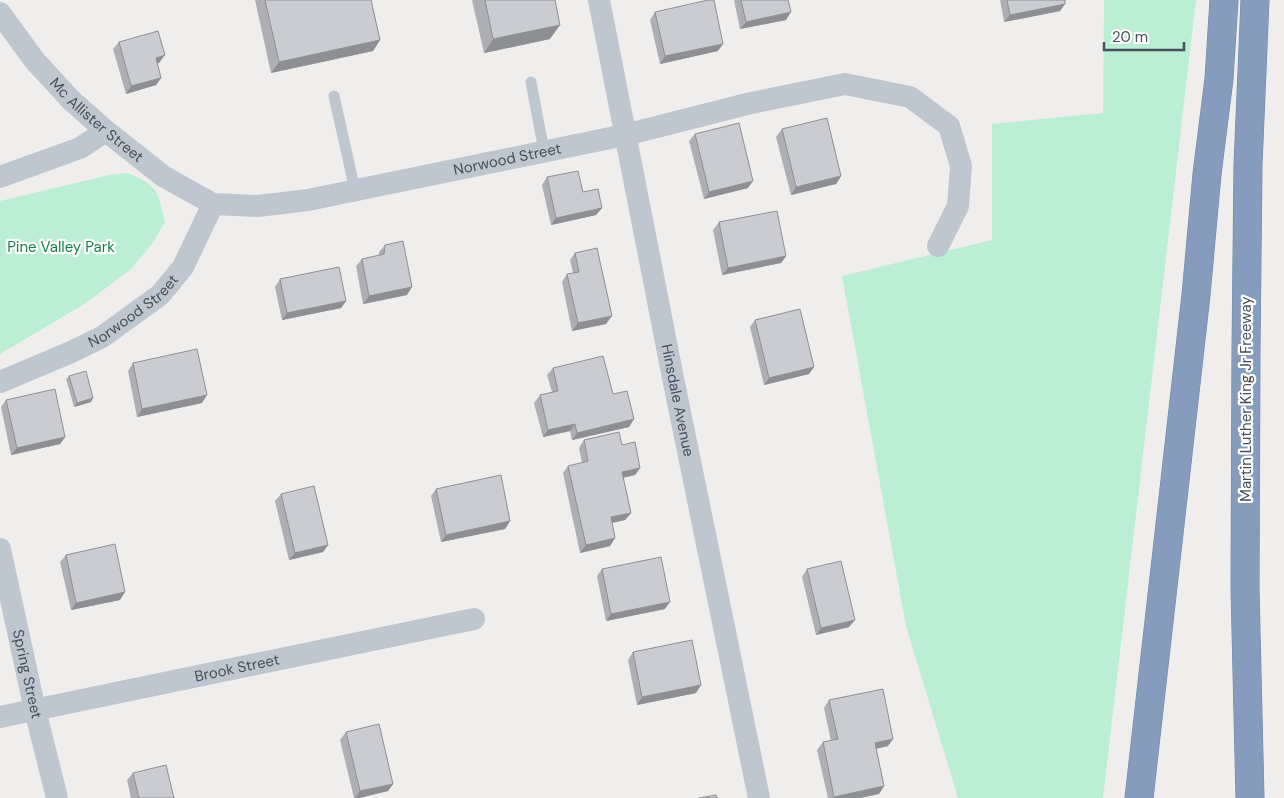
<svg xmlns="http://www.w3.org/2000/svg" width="1284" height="798" font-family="'DM Sans',sans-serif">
	<rect width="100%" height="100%" fill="#f0eeed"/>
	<g fill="#bbeed3">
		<path d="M 1104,0 L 1196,0 L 1103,798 L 958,798 L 906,626 L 842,276 L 992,240 L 992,124 L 1103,113 Z"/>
		<path d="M 128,173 C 160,187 157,190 165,222 L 152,244 L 130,270 L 86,303 L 0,354 L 0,201 L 109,175 Z"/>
	</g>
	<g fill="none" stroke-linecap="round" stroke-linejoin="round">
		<g stroke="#7087a8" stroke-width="29">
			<g id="highway">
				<path d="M 1139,798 L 1196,295 L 1207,174 L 1219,79 L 1224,0"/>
				<path d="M 1250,798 L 1245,588 L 1246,351 L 1248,165 L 1255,0"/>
			</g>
		</g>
		<g stroke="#bec7d0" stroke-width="11">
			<path d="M 531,82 L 544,151"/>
			<path d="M 334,96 L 355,190"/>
		</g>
		<g stroke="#bec7d0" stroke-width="22">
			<path id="s1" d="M 599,0 L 673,378 L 759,798"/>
			<path id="s2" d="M 0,13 L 35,61 L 72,101 L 106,131 L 163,176 L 213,204 L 258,206 L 308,200 L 625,135 L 751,103 L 845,84 L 910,97 L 949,126 L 961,166 L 958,206 L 938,246"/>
			<path d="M 0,177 L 80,148 L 106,131"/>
			<path id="s3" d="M 0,382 L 69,353 L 102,337 L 160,295 L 183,267 L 213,204"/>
			<path id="s4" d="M 0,549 L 35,710 L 57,798"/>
			<path id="s5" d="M 0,717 L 474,619"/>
		</g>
		<use href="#highway" stroke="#859cbd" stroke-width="28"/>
	</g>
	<g fill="#aeafb5">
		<path d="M 255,0 L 371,0 L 380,40 L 373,51 L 271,73 Z"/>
		<path d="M 472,0 L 555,0 L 550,39 L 484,53 Z"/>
		<path d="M 734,0 L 788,0 L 786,20 L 740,29 Z"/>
		<path d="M 1000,0 L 1065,0 L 1065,4 L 1060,11 L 1004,22 Z"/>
		<path d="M 655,12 L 718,51 L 660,64 L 650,20 Z"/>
		<path d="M 119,42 L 159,63 L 157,63 L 161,78 L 156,85 L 126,94 L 113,49 Z"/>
		<path d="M 782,129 L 841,176 L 836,184 L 791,195 L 776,137 Z"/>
		<path d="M 695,134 L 748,188 L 704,199 L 689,141 Z"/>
		<path d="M 547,177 L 602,208 L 596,215 L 551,225 L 542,185 Z"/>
		<path d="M 719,222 L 786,256 L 781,263 L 722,275 L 713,230 Z"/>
		<path d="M 385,245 L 407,295 L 363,304 L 356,266 L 362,259 L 379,255 L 379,252 Z"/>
		<path d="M 575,253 L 606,324 L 572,331 L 562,282 L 567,274 L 573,273 L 570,260 Z"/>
		<path d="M 280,279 L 346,301 L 341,308 L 282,320 L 275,287 Z"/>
		<path d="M 755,320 L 814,367 L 809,374 L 764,385 L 750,327 Z"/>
		<path d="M 133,363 L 202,403 L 137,417 L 128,371 Z"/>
		<path d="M 553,368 L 613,394 L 634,419 L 629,427 L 572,440 L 570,431 L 543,437 L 534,403 L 540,395 L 552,392 L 547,375 Z"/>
		<path d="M 69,376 L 91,402 L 74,407 L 66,379 Z"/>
		<path d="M 6,400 L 65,437 L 60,444 L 11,455 L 1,407 Z"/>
		<path d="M 584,440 L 622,445 L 640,468 L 635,475 L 623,478 L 631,513 L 625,520 L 612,523 L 615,538 L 610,546 L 580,553 L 563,473 L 568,466 L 582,463 L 579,448 Z"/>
		<path d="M 436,489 L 510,521 L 505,529 L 441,542 L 431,496 Z"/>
		<path d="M 281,494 L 328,545 L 323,552 L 289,560 L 275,501 Z"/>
		<path d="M 66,555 L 120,600 L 71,610 L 60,562 Z"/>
		<path d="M 602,569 L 665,609 L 606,621 L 597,576 Z"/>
		<path d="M 807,569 L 849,627 L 816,635 L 802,577 Z"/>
		<path d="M 633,652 L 696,693 L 637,705 L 628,660 Z"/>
		<path d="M 829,700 L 893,739 L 888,746 L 876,749 L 884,786 L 879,794 L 860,798 L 828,798 L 817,750 L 823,742 L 831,741 L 824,708 Z"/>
		<path d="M 346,732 L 393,784 L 388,791 L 359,798 L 354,798 L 340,740 Z"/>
		<path d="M 133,773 L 174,798 L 131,798 L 127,780 Z"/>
	</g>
	<g fill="#8d8f93">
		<path d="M 1065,4 L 1060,11 L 1004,22 L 1010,15 Z"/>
		<path d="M 791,12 L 786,20 L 740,29 L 746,22 Z"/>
		<path d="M 560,25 L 550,39 L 484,53 L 493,39 Z"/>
		<path d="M 380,40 L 373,51 L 271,73 L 279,62 Z"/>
		<path d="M 723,44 L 718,51 L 660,64 L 665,56 Z"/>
		<path d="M 165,55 L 159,63 L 150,65 L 156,58 Z"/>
		<path d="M 161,78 L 156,85 L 126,94 L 131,86 Z"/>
		<path d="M 841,176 L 836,184 L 791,195 L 796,187 Z"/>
		<path d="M 753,181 L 748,188 L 704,199 L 709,192 Z"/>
		<path d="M 602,208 L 596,215 L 551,225 L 556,218 Z"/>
		<path d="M 786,256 L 781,263 L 722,275 L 728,268 Z"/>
		<path d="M 412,287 L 407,295 L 363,304 L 369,296 Z"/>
		<path d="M 346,301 L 341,308 L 282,320 L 287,313 Z"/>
		<path d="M 612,316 L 606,324 L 572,331 L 578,323 Z"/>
		<path d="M 814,367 L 809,374 L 764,385 L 769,378 Z"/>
		<path d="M 207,395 L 202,403 L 137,417 L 142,409 Z"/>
		<path d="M 93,398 L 91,402 L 74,407 L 77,403 Z"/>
		<path d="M 634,419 L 629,427 L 572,440 L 577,433 Z"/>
		<path d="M 575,424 L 570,431 L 543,437 L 548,430 Z"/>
		<path d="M 65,437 L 60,444 L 11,455 L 17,448 Z"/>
		<path d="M 640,468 L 635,475 L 616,479 L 622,472 Z"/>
		<path d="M 631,513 L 625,520 L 606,524 L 611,517 Z"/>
		<path d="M 510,521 L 505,529 L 441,542 L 446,535 Z"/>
		<path d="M 615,538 L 610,546 L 580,553 L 586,545 Z"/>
		<path d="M 328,545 L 323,552 L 289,560 L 295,553 Z"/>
		<path d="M 125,592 L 120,600 L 71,610 L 76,603 Z"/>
		<path d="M 670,602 L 665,609 L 606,621 L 611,614 Z"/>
		<path d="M 855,620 L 849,627 L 816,635 L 821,628 Z"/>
		<path d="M 701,685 L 696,693 L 637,705 L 642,697 Z"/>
		<path d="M 893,739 L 888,746 L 869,750 L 875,743 Z"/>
		<path d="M 393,784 L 388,791 L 359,798 L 355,798 L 360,791 Z"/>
		<path d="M 884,786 L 879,794 L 860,798 L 834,798 L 834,797 Z"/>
	</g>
	<g fill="#caccd2" stroke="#8d8f93">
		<path d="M 265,0 L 371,0 L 380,40 L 279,62 Z"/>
		<path d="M 485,0 L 555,0 L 560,25 L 493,39 Z"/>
		<path d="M 708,0 L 714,0 L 723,44 L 665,56 L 655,12 Z"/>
		<path d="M 741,0 L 788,0 L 791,12 L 746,22 Z"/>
		<path d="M 1007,0 L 1065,0 L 1065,4 L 1010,15 Z"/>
		<path d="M 158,31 L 165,55 L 156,58 L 161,78 L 131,86 L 119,42 Z"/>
		<path d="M 827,118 L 841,176 L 796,187 L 782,129 Z"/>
		<path d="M 739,123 L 753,181 L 709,192 L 695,134 Z"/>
		<path d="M 578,171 L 583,192 L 598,189 L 602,208 L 556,218 L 547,177 Z"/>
		<path d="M 777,211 L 786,256 L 728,268 L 719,222 Z"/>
		<path d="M 403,241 L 412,287 L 369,296 L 362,259 L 384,254 L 385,245 Z"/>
		<path d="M 597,248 L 612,316 L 578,323 L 567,274 L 579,272 L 575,253 Z"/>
		<path d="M 339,267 L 346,301 L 287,313 L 280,279 Z"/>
		<path d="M 800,309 L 814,367 L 769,378 L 755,320 Z"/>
		<path d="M 197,349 L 207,395 L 142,409 L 133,363 Z"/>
		<path d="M 603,356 L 613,394 L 627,391 L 634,419 L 577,433 L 575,424 L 548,430 L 540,395 L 558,391 L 553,368 Z"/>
		<path d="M 86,371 L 93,398 L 77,403 L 69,376 Z"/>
		<path d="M 55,389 L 65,437 L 17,448 L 6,400 Z"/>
		<path d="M 619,432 L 622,445 L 635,442 L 640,468 L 622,472 L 631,513 L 611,517 L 615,538 L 586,545 L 568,466 L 588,461 L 584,440 Z"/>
		<path d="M 501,475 L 510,521 L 446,535 L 436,489 Z"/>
		<path d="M 314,486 L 328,545 L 295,553 L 281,494 Z"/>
		<path d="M 115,544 L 125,592 L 76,603 L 66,555 Z"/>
		<path d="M 661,557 L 670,602 L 611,614 L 602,569 Z"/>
		<path d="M 841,561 L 855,620 L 821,628 L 807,569 Z"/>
		<path d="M 692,640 L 701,685 L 642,697 L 633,652 Z"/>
		<path d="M 883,689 L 893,739 L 875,743 L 884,786 L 834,797 L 823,742 L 838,739 L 829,700 Z"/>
		<path d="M 379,724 L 393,784 L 360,791 L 346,732 Z"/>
		<path d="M 166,765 L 174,798 L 139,798 L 133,773 Z"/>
		<path d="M 716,795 L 717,798 L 699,798 Z"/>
	</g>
	<g text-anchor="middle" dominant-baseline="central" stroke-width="4.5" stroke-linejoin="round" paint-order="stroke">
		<g font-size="15" fill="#464f5b" stroke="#fff">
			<text stroke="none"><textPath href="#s2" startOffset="145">Mc Allister Street</textPath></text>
			<text stroke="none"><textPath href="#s2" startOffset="588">Norwood Street</textPath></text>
			<text stroke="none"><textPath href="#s3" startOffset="152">Norwood Street</textPath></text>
			<text stroke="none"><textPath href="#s1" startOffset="408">Hinsdale Avenue</textPath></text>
			<text transform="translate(1246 399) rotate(-90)">Martin Luther King Jr Freeway</text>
			<text stroke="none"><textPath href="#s5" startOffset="242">Brook Street</textPath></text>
			<text stroke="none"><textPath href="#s4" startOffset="128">Spring Street</textPath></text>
		</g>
		<g font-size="15" fill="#177c51" stroke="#fff">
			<text x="61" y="247">Pine Valley Park</text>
		</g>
	</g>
	<path d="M1104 42v8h80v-8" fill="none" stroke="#464f5b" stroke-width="2.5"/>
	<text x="1112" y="42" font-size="15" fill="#464f5b" stroke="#ffffff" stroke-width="4" paint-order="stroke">20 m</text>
</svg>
